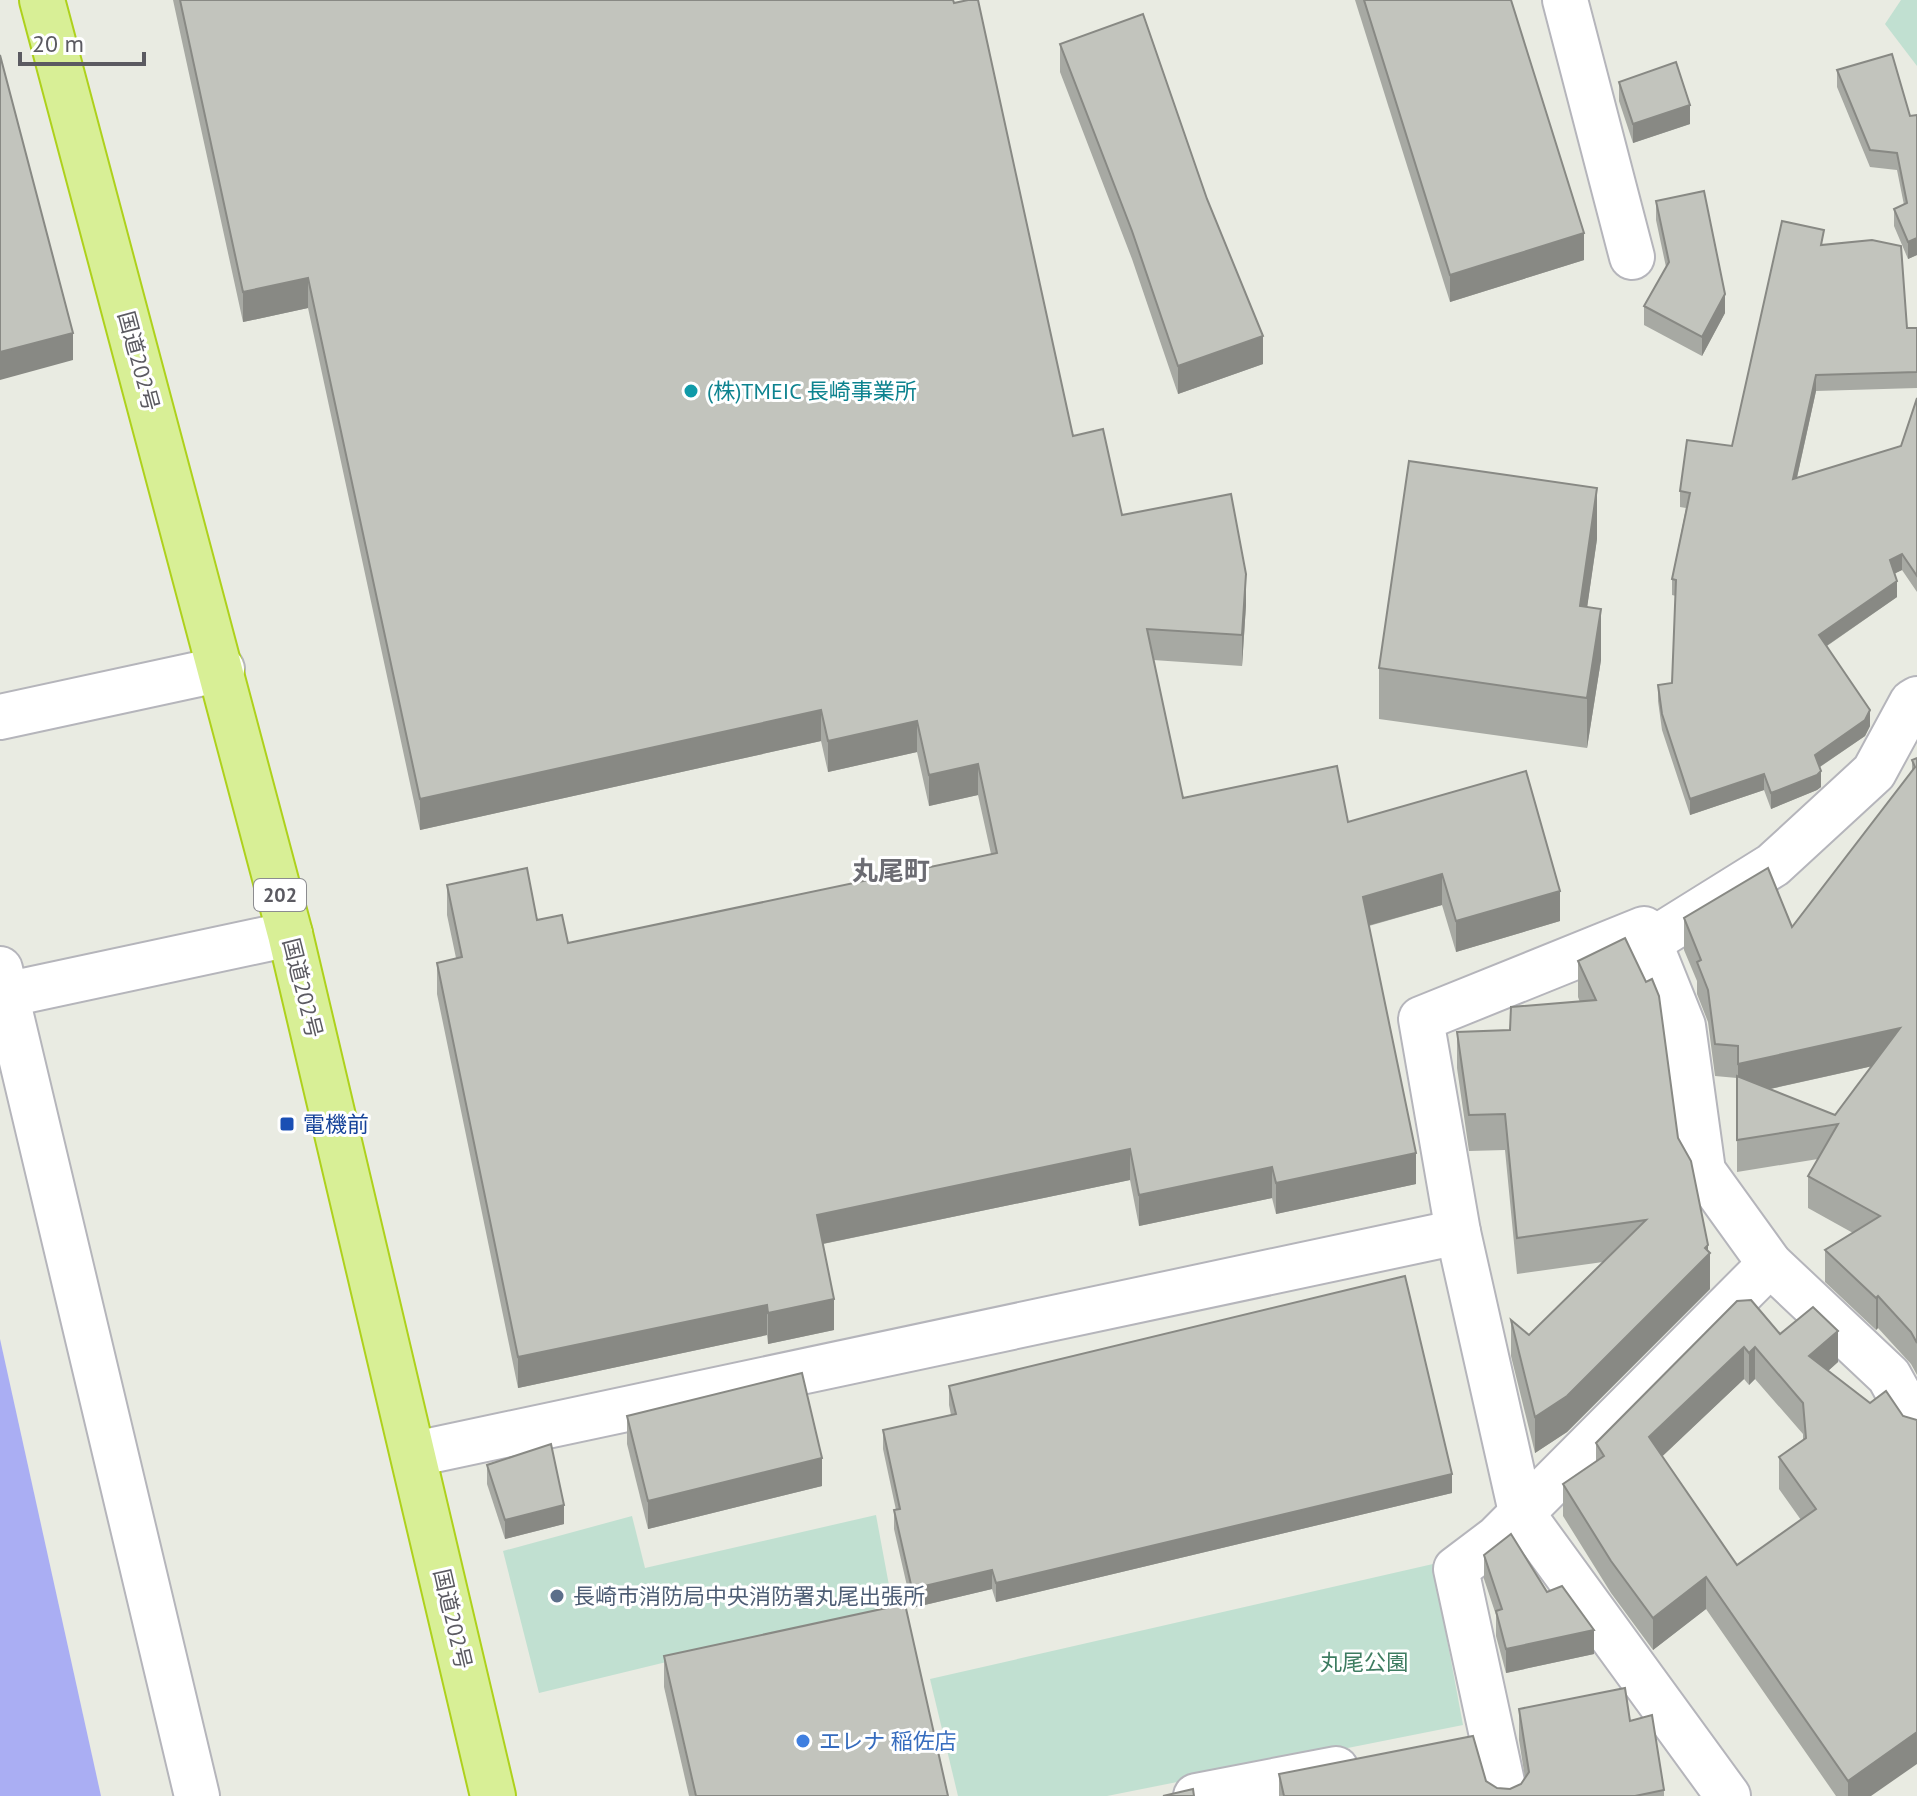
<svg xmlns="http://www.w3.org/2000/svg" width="1917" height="1796" font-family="'PT Sans','Noto Sans JP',sans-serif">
	<rect width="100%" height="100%" fill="#e9ebe2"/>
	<g fill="#c1e0d1">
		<path d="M 1901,0 L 1917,0 L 1917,66 L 1885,24 Z"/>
		<path d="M 876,1515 L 893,1607 L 539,1693 L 503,1551 L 632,1516 L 645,1568 Z"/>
		<path d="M 1433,1564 L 1463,1725 L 1107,1796 L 958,1796 L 930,1679 Z"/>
	</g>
	<path fill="#aaaef3" d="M 0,1339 L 101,1796 L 0,1796 Z"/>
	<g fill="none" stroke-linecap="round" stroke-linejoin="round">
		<g stroke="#b5b5bb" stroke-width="48">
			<g id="minor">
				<path d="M 1565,0 L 1632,257"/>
				<path d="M 0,717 L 222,669"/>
				<path d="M 1651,941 L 1773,865 L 1874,772 L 1912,702 L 1917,699"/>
				<path d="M 0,969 L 197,1796"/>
				<path d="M 5,995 L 290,934"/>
				<path d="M 415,1454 L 1458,1232"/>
				<path d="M 1196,1796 L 1336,1769"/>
				<path d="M 1505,1796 L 1456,1569 L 1497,1538 L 1770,1264"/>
				<path d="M 1728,1796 L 1521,1512 L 1458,1232 L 1421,1019 L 1644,929 L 1683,1026 L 1703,1171 L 1770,1264 L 1889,1376 L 1917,1427"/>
			</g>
		</g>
		<g stroke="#aed11c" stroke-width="48">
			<path id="highway" d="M 42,0 L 290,934 L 493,1796"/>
		</g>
		<use href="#minor" stroke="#fff" stroke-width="44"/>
		<use href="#highway" stroke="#d8ef96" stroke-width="44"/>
	</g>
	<g fill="#a7a9a3" fill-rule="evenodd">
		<path d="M 173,0 L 953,0 L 1073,436 L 1122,515 L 1246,605 L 1242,666 L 1153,660 L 1183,798 L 1348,822 L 1560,921 L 1456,952 L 1442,905 L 1369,926 L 1416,1184 L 1276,1214 L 1272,1198 L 1139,1226 L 1130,1180 L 823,1244 L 834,1330 L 768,1344 L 767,1335 L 518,1388 L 437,994 L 437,963 L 456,958 L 447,915 L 447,885 L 537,920 L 568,943 L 991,854 L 978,795 L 929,806 L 917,752 L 828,772 L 821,741 L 420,830 L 308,308 L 243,322 Z"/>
		<path d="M 1355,0 L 1511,0 L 1584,260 L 1450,302 Z"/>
		<path d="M 1060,44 L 1263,364 L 1178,394 L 1132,259 L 1060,72 Z"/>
		<path d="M 1837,70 L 1910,116 L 1917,115 L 1917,255 L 1908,259 L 1894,226 L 1894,209 L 1904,205 L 1897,170 L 1870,167 L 1837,87 Z"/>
		<path d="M 1619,82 L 1690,124 L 1633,143 L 1619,101 Z"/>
		<path d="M 1656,201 L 1725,313 L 1702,356 L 1644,325 L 1644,306 L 1666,267 L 1656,220 Z"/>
		<path d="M 1824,245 L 1907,328 L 1917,328 L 1917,388 L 1816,391 L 1797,478 L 1901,446 L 1917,398 L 1917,592 L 1902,570 L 1895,573 L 1897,597 L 1827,646 L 1870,726 L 1865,736 L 1820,767 L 1821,787 L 1817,790 L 1771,809 L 1764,790 L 1690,815 L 1662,730 L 1658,701 L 1658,685 L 1672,683 L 1676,596 L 1672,595 L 1672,579 L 1686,508 L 1680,507 L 1680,491 L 1732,446 Z"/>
		<path d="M 1597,539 L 1587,607 L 1601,660 L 1587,748 L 1379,719 L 1379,668 Z"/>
		<path d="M 1917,758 L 1917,1375 L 1911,1364 L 1878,1328 L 1876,1330 L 1825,1282 L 1825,1250 L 1853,1233 L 1808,1208 L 1808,1176 L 1818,1159 L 1737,1172 L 1737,1078 L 1715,1076 L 1708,1022 L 1697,994 L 1697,981 L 1684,950 L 1684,918 L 1792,927 L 1912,771 L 1912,760 ZM 1872,1066 L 1835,1115 L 1770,1089 L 1851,1071 Z"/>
		<path d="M 1578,961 L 1678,1138 L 1708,1251 L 1710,1289 L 1567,1432 L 1535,1453 L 1511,1356 L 1511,1320 L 1529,1335 L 1603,1262 L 1517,1274 L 1505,1150 L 1469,1151 L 1457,1068 L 1457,1032 L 1510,1030 L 1580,1002 L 1578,997 Z"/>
		<path d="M 1737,1301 L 1780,1334 L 1838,1362 L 1828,1371 L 1870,1403 L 1916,1420 L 1871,1796 L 1836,1796 L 1706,1609 L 1653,1650 L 1611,1593 L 1563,1516 L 1563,1484 L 1596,1462 L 1596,1443 ZM 1744,1379 L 1749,1385 L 1755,1379 L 1803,1434 L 1803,1440 L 1779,1457 L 1779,1489 L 1801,1520 L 1737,1565 L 1662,1456 Z"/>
		<path d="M 949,1386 L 1452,1493 L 996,1602 L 992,1589 L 912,1608 L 894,1529 L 894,1510 L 896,1510 L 883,1449 L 883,1430 L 951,1415 L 949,1405 Z"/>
		<path d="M 627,1416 L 822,1486 L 648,1529 L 627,1444 Z"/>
		<path d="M 487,1465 L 564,1524 L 505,1539 L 487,1484 Z"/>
		<path d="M 1484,1555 L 1547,1592 L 1594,1654 L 1506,1673 L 1496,1636 L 1496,1615 L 1484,1579 Z"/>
		<path d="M 664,1656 L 948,1796 L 689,1796 L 664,1687 Z"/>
		<path d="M 1519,1709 L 1630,1721 L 1664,1790 L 1664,1796 L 1279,1796 L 1279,1774 L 1486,1781 L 1497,1788 L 1510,1789 L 1521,1784 L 1525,1778 L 1519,1740 Z"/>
	</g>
	<g fill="#888984">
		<path d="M 1690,105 L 1690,124 L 1633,143 L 1633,124 Z"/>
		<path d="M 1584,233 L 1584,260 L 1450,302 L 1450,275 Z"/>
		<path d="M 1917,238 L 1917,255 L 1908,259 L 1908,242 Z"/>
		<path d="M 308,278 L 308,308 L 243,322 L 243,292 Z"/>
		<path d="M 1725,294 L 1725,313 L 1702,356 L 1702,337 Z"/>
		<path d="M 73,333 L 73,360 L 0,380 L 0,352 Z"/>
		<path d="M 1263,336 L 1263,364 L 1178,394 L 1178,366 Z"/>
		<path d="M 1816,375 L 1816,391 L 1793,495 L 1793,479 Z"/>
		<path d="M 1597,488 L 1597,539 L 1580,657 L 1580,606 Z"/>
		<path d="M 1902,554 L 1902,570 L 1890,576 L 1890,560 Z"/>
		<path d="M 1246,574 L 1246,605 L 1242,666 L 1242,635 Z"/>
		<path d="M 1897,581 L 1897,597 L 1819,651 L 1819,635 Z"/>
		<path d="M 1601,609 L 1601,660 L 1587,748 L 1587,698 Z"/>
		<path d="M 821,710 L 821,741 L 420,830 L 420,799 Z"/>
		<path d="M 1870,710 L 1870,726 L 1865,736 L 1815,770 L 1815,755 Z"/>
		<path d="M 917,721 L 917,752 L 828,772 L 828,741 Z"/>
		<path d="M 978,764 L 978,795 L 929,806 L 929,775 Z"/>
		<path d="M 1821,771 L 1821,787 L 1817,790 L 1771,809 L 1771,793 Z"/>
		<path d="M 1764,774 L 1764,790 L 1690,815 L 1690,799 Z"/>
		<path d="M 1442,874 L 1442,905 L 1363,927 L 1363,897 Z"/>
		<path d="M 1560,891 L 1560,921 L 1456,952 L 1456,921 Z"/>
		<path d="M 1900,1028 L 1900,1060 L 1738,1096 L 1738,1064 Z"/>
		<path d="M 1130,1149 L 1130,1180 L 817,1245 L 817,1215 Z"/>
		<path d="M 1416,1153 L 1416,1184 L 1276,1214 L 1276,1183 Z"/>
		<path d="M 1272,1167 L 1272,1198 L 1139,1226 L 1139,1195 Z"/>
		<path d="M 1708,1245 L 1708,1255 L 1710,1253 L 1710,1289 L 1567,1432 L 1535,1453 L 1535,1417 Z"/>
		<path d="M 1878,1296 L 1878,1328 L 1876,1330 L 1876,1298 Z"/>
		<path d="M 834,1299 L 834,1330 L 768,1344 L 768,1313 Z"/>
		<path d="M 767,1305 L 767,1335 L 518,1388 L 518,1357 Z"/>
		<path d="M 1838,1331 L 1838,1362 L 1809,1388 L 1809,1356 Z"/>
		<path d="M 1744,1347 L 1744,1379 L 1649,1469 L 1649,1437 Z"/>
		<path d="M 1755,1347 L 1755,1379 L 1749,1385 L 1749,1353 Z"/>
		<path d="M 822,1458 L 822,1486 L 648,1529 L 648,1501 Z"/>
		<path d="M 1452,1474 L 1452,1493 L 996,1602 L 996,1583 Z"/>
		<path d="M 564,1505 L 564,1524 L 505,1539 L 505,1520 Z"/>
		<path d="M 992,1570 L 992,1589 L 912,1608 L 912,1589 Z"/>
		<path d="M 1706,1577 L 1706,1609 L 1653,1650 L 1653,1618 Z"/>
		<path d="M 1594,1630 L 1594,1654 L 1506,1673 L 1506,1649 Z"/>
		<path d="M 1917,1732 L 1917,1764 L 1871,1796 L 1848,1796 L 1848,1781 Z"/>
	</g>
	<g fill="#c2c4bd" stroke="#888984" stroke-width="2" fill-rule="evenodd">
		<path d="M 180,0 L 953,0 L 954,3 L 968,0 L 978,0 L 1073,436 L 1103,429 L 1122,515 L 1231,494 L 1246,574 L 1242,635 L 1147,629 L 1183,798 L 1337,766 L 1348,822 L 1526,771 L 1560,891 L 1456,921 L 1442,874 L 1363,897 L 1416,1153 L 1276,1183 L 1272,1167 L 1139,1195 L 1130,1149 L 817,1215 L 834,1299 L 768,1313 L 767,1305 L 518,1357 L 437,963 L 462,957 L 447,885 L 527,868 L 537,920 L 562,915 L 568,943 L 997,853 L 978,764 L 929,775 L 917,721 L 828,741 L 821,710 L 420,799 L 308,278 L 243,292 Z"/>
		<path d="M 1364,0 L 1511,0 L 1584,233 L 1450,275 Z"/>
		<path d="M 1143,14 L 1207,199 L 1263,336 L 1178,366 L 1132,231 L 1060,44 Z"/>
		<path d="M 1892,54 L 1910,116 L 1917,115 L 1917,238 L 1908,242 L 1894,209 L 1907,203 L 1897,153 L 1870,150 L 1837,70 Z"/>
		<path d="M 0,55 L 73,333 L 0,352 Z"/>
		<path d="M 1676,62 L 1690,105 L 1633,124 L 1619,82 Z"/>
		<path d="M 1704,191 L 1725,294 L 1702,337 L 1644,306 L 1669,262 L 1656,201 Z"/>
		<path d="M 1782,221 L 1824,230 L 1821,245 L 1872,240 L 1901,246 L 1907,328 L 1917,328 L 1917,372 L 1816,375 L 1793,479 L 1901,446 L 1917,398 L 1917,576 L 1902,554 L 1890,560 L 1897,581 L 1819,635 L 1870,710 L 1865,720 L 1815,755 L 1821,771 L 1817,775 L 1771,793 L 1764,774 L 1690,799 L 1662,714 L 1658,685 L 1672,683 L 1676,580 L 1672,579 L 1690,493 L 1680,491 L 1687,440 L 1732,446 Z"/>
		<path d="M 1409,461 L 1597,488 L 1580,606 L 1601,609 L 1587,698 L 1379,668 Z"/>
		<path d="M 1917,758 L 1917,1343 L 1911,1332 L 1878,1296 L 1876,1298 L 1825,1250 L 1880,1216 L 1808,1176 L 1838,1124 L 1737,1140 L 1737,1076 L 1835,1115 L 1900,1028 L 1738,1064 L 1738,1046 L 1715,1044 L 1708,990 L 1697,962 L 1701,960 L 1684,918 L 1768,868 L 1792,927 L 1915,767 L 1912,760 Z"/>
		<path d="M 1625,938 L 1646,982 L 1652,979 L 1659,996 L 1678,1138 L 1691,1161 L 1708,1245 L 1705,1248 L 1710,1253 L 1567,1396 L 1535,1417 L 1511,1320 L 1529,1335 L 1646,1220 L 1517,1238 L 1505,1114 L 1469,1115 L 1457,1032 L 1510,1030 L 1511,1007 L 1596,1000 L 1578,961 Z"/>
		<path d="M 1405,1276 L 1452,1474 L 996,1583 L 992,1570 L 912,1589 L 894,1510 L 900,1509 L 883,1430 L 956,1414 L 949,1386 Z"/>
		<path d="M 1751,1300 L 1780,1334 L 1813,1307 L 1838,1331 L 1809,1356 L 1870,1403 L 1886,1391 L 1903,1416 L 1917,1420 L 1917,1732 L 1848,1781 L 1706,1577 L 1653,1618 L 1611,1561 L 1563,1484 L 1604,1456 L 1596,1443 L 1737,1301 ZM 1744,1347 L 1749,1353 L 1755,1347 L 1803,1403 L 1806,1438 L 1779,1457 L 1816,1509 L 1737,1565 L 1649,1437 Z"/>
		<path d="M 802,1373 L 822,1458 L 648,1501 L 627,1416 Z"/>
		<path d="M 551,1444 L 564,1505 L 505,1520 L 487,1465 Z"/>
		<path d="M 1511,1534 L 1547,1592 L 1562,1586 L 1594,1630 L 1506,1649 L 1496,1611 L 1502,1609 L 1484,1555 Z"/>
		<path d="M 905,1604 L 948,1796 L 696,1796 L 664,1656 Z"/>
		<path d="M 1625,1688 L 1630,1721 L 1652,1715 L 1664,1790 L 1635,1796 L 1284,1796 L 1279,1774 L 1473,1736 L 1486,1781 L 1497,1788 L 1510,1789 L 1521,1784 L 1529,1772 L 1519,1709 Z"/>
		<path d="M 1193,1789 L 1194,1796 L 1163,1796 Z"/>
	</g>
	<circle fill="#0f9aa8" stroke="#fff" stroke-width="3" cx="691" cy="391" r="8"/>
	<rect fill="#1a4fb4" stroke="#fff" stroke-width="3" x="279" y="1116" width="16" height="16" rx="4"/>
	<circle fill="#5c6f8a" stroke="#fff" stroke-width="3" cx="557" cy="1596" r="8"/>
	<circle fill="#3f7fe0" stroke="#fff" stroke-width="3" cx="803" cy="1741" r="8"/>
	<g text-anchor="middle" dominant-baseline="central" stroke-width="6" stroke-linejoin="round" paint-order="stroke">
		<rect fill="#fff" stroke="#8c8c90" stroke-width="2" x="254" y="879" width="52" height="32" rx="6"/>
		<g font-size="20" font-weight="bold" fill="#5b5a61">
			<text x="280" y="895">202</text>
		</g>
		<g font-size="22" fill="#5b5a61" stroke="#fff">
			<text transform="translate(139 361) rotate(75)">国道202号</text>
			<text transform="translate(303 988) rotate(76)">国道202号</text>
			<text transform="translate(453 1619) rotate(77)">国道202号</text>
		</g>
		<g font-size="22" fill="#0d838f" stroke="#fff" text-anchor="start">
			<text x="707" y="391">(株)TMEIC 長崎事業所</text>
		</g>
		<g font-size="22" fill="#164399" stroke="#fff" text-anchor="start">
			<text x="303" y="1124">電機前</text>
		</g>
		<g font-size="22" fill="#4e5e75" stroke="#fff" text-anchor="start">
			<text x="573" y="1596">長崎市消防局中央消防署丸尾出張所</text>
		</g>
		<g font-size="22" fill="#3e7c61" stroke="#fff">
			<text x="1364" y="1662">丸尾公園</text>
		</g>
		<g font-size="22" fill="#366cbe" stroke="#fff" text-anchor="start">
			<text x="819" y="1741">エレナ 稲佐店</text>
		</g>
		<g font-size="26" font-weight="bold" fill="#6c6c73" stroke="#fff">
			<text x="891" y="870">丸尾町</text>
		</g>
	</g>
	<path d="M20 52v12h124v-12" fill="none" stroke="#5b5a61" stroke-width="4"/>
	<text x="32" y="52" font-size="24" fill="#5b5a61" stroke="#ffffff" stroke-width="6" paint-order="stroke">20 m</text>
</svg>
